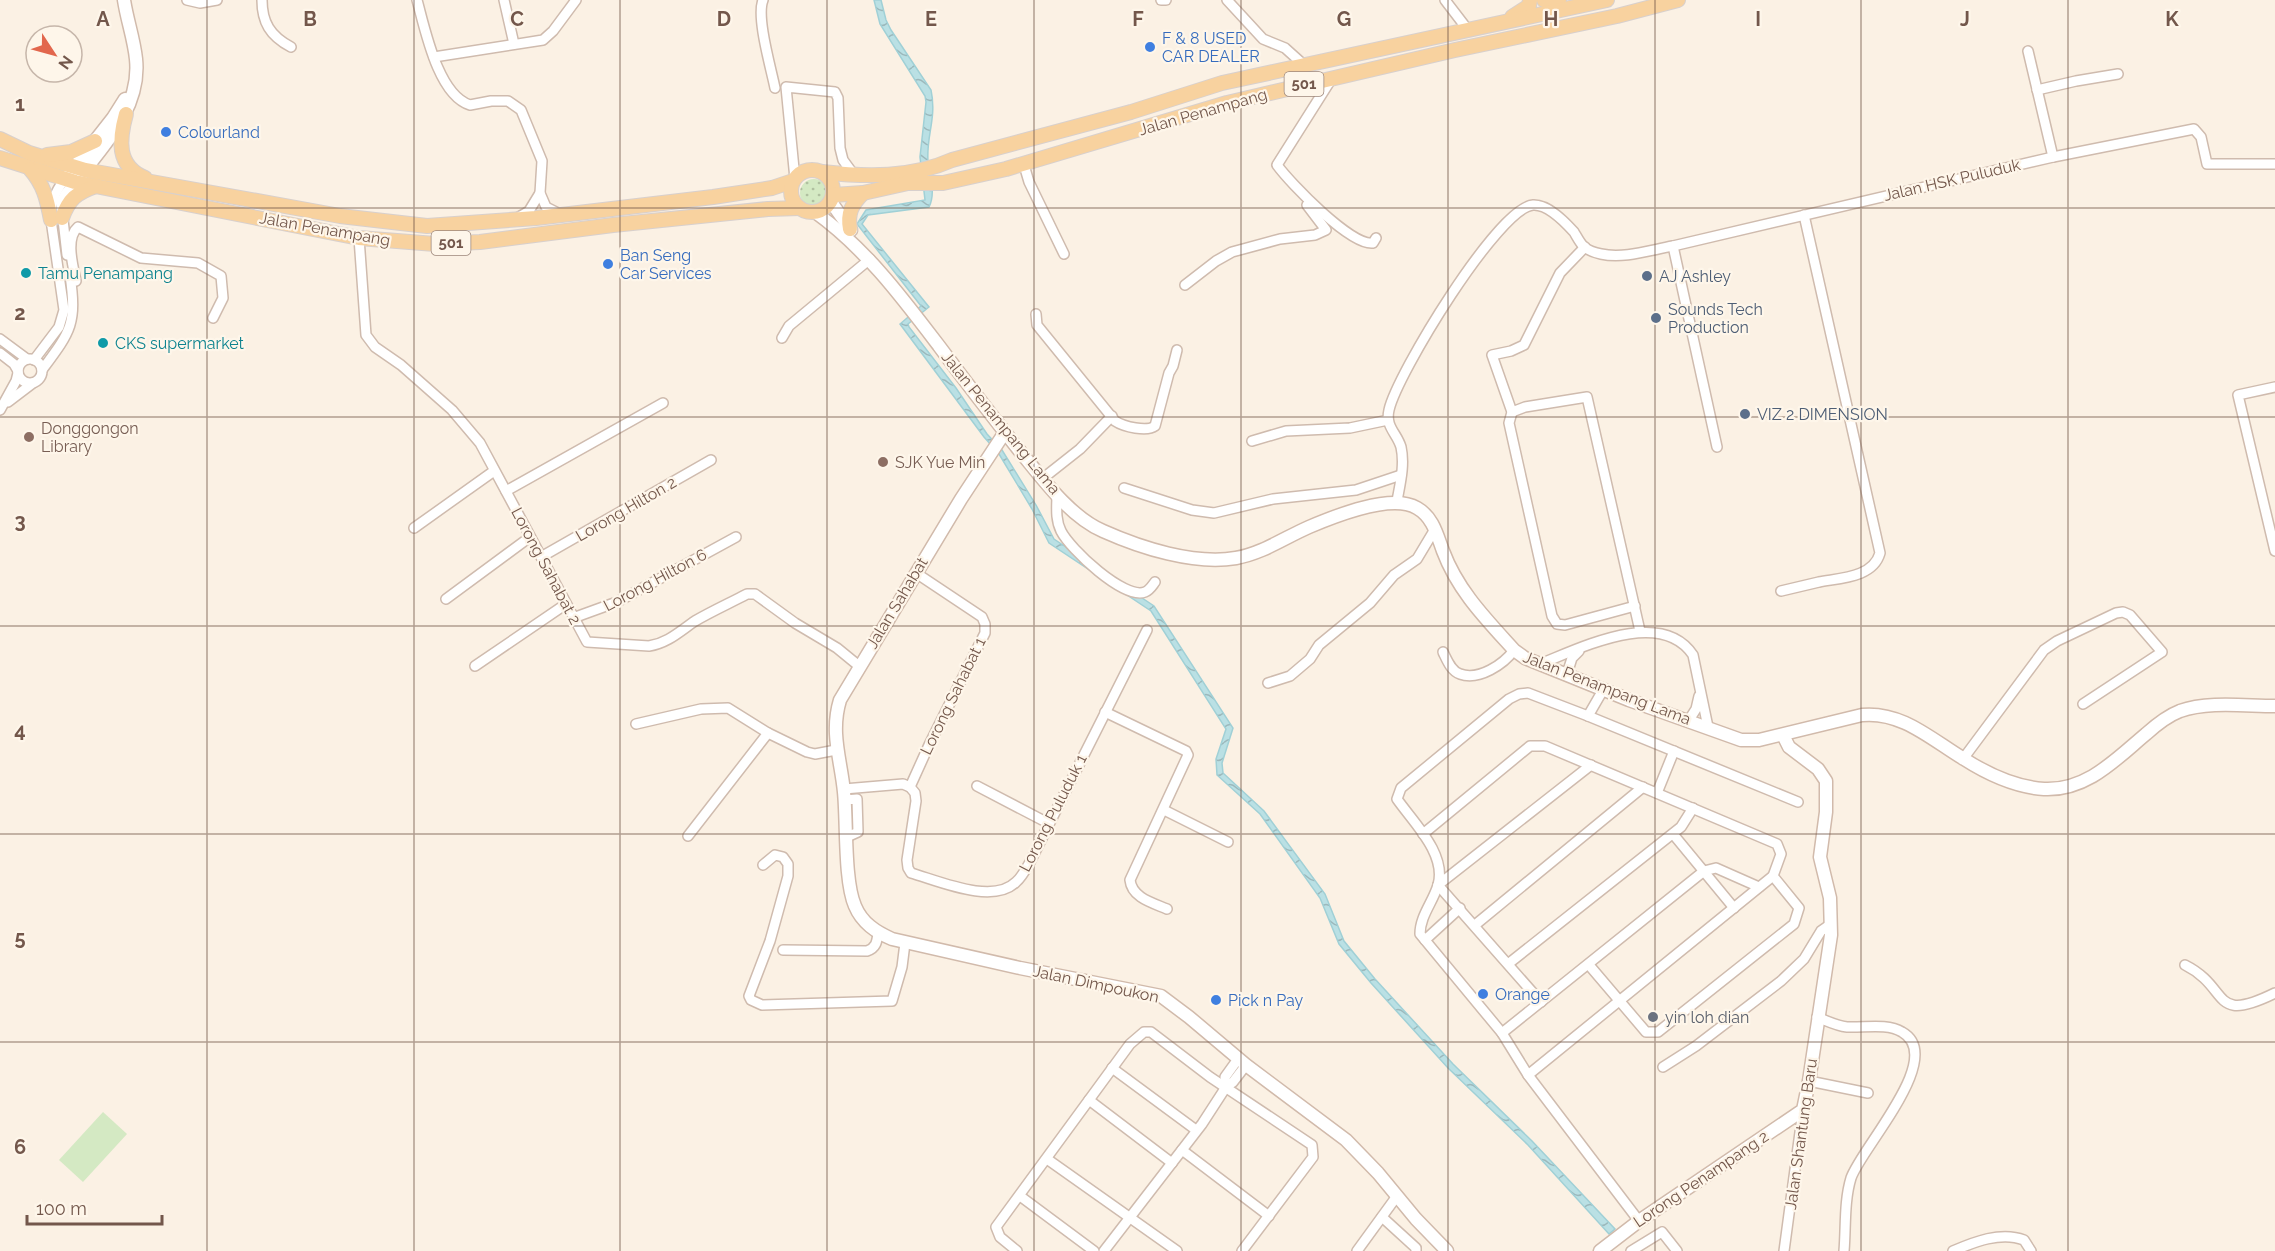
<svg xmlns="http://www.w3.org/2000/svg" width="2275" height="1251" font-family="Raleway,sans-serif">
	<defs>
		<pattern id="grass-dots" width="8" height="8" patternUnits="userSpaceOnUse" patternTransform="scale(1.5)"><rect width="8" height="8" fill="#d4e9c3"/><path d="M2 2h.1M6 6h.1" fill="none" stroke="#b0c0a0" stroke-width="1.8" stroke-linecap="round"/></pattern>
		<pattern id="water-waves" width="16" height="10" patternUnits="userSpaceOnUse" patternTransform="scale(1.5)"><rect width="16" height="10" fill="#bae0e4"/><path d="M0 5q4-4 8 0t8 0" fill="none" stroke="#9cb8bb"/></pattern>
	</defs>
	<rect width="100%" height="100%" fill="#fbf1e4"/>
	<circle fill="url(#grass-dots)" cx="814" cy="193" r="14"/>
	<path fill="#d4e9c3" d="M 103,1112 L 127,1134 L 83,1182 L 59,1160 Z"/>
	<path fill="url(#water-waves)" stroke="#a0d0d6" stroke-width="1.5" d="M 874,0 L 881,0 L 886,20 L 891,30 L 931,90 C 937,118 926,136 928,161 C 930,175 936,193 929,207 L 868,215 L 862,224 L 929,307 L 908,324 L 909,327 L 956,388 L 987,434 L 1002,450 L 1036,505 L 1054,539 L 1154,606 L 1233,728 L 1222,763 L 1223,773 L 1264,811 L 1325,894 L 1344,941 L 1375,979 L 1453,1064 L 1532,1141 L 1615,1229 L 1609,1234 L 1528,1145 L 1448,1068 L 1371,983 L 1339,944 L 1320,898 L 1260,814 L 1217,775 L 1216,759 L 1226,729 L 1151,611 L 1049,543 L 1032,509 L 999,454 L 984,437 L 900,324 L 921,306 L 857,224 L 866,210 L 925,200 L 920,157 L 926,102 L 925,96 L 880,24 Z"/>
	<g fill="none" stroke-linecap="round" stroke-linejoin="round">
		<g stroke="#cfbbae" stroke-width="12">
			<g id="street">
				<path d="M 187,0 L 200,3 L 217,0"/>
				<path d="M 262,0 C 262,22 270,36 291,47"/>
				<path d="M 417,0 C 425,29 438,95 470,105 L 491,101 L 508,101 L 521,110 L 542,161 L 540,193 L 546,207 L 560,214"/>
				<path d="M 504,0 L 514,44"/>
				<path d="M 763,0 C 756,17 771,68 775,88"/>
				<path d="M 1161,0 L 1166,0"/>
				<path d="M 1227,0 L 1263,39 L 1285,48 L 1305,66"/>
				<path d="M 1445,0 L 1468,30"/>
				<path d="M 2028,51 L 2053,157"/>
				<path d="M 434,57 L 543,40 L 553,31 L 576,0"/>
				<path d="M 1332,78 L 1277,165 C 1291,184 1351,246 1373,243 L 1376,238"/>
				<path d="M 2037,90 L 2076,81 L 2118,74"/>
				<path d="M 1024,165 L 1029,182 L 1064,254"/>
				<path d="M 795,179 L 786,87 L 835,92 L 838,98 L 840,148 L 843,160 L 854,175"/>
				<path d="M 519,217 L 529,211 L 540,193"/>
				<path d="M 359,238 L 366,335 L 375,347 L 401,365 L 452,410 L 480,443 L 587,642 L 649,646 C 668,643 680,631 695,621 C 712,611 730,603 747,594 L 755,594 L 795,623 L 837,648 L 859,666"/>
				<path d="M 1673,246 L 1717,447"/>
				<path d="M 1585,247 L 1560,273 L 1524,345 L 1511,351 L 1492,355 L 1512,412 L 1509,423 L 1552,616 L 1557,624 L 1565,625 L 1635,606"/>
				<path d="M 67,255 L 61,202 L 65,194 L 75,182"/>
				<path d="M 76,281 C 73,266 65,238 78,227 L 141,258 L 198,263 L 221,276 L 223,298 L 213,318"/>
				<path d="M 1185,285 L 1216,261 L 1232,252 L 1280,239 L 1315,235 L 1326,230 L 1307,205"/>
				<path d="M 1036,314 L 1037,325 L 1115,421 C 1124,427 1147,432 1155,426 L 1169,373 L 1173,366 L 1177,350"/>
				<path d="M 782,338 L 789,326 L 870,259"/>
				<path d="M 0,339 L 27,359"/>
				<path d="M 0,353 L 14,364 L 18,371"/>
				<circle cx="30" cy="371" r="12"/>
				<path d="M 34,360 L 59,327 L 64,310 L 51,220 C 51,203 54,193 65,179"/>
				<path d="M 42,370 C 71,331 77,324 70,275"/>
				<path d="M 2275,387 L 2238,395 L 2275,551"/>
				<path d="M 8,402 L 33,383"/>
				<path d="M 0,410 L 16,381 L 18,373"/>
				<path d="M 1512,412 L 1525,407 L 1587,397 L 1640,631"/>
				<path d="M 1252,441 L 1286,431 L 1350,428 L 1388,420"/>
				<path d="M 1042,479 L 1080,449 L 1112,416"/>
				<path d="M 1124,488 L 1192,510 L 1214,513 L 1273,499 L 1356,490 L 1401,475"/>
				<path d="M 506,491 L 663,403"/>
				<path d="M 1057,494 C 1057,506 1055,519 1061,531 C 1070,549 1124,600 1145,592 C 1150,590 1152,586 1155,582"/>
				<path d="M 1397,501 C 1400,484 1405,465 1401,447 C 1397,433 1385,427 1389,410 C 1397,374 1498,208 1533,205 C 1548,204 1565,222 1574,232 C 1577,237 1580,243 1584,247 C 1588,250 1596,253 1601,254 C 1624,259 1650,250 1673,246 L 2053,157 L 2194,129 L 2201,137 L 2207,164 L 2275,164"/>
				<path d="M 414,528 L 494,471"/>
				<path d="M 541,557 L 711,460"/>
				<path d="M 1781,591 C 1794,588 1806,585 1819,582 C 1839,578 1873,578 1880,553 L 1804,215"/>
				<path d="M 446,599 L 530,537"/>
				<path d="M 573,618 L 617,602 L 736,537"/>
				<path d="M 1443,652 C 1447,660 1451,671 1460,674 C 1479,681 1504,664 1514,650"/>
				<path d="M 1540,664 C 1581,648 1661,607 1693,655 L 1708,727"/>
				<path d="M 475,666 L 566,604"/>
				<path d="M 1567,674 L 1572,658 L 1579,651"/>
				<path d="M 1268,683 L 1290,676 L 1310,659 L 1319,645 L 1370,603 L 1394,575 L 1417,559 L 1435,529"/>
				<path d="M 1105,712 L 1186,751 L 1188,755 L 1130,880 C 1132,898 1153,903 1167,909"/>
				<path d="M 1588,716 L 1603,690"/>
				<path d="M 1689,720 L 1696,709 L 1699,696"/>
				<path d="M 636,724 L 701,709 L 728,708 L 768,733 L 807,752 L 815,754 L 836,750"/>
				<path d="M 1963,759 L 2044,650 L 2057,641 L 2116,613 L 2123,612 L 2130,615 L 2162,652 L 2083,704"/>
				<path d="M 977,786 L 1048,823"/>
				<path d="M 910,787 L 915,793 L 916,801 L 907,860 L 908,868 L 911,873 C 939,881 993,905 1016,882 C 1022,877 1026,869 1030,862 L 1147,630"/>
				<path d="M 910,787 L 929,745 L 985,633 L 985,624 L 982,617 L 916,573"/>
				<path d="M 844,789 L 903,784 L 910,787"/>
				<path d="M 1657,793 L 1674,751"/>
				<path d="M 845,800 L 857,799 L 858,832 L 847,837"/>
				<path d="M 1164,810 L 1228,842"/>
				<path d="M 1423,834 L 1530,746 L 1545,746 L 1777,844 L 1781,854 L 1773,876 L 1528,1075"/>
				<path d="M 1673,834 L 1734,908"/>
				<path d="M 688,836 L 768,733"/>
				<path d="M 763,865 L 775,855 L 783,857 L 788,864 L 788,876 L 770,941 L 749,996 L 751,1000 L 762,1005 L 892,1001 L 902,967 L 905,943"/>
				<path d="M 1438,885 L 1591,765"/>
				<path d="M 1438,885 L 1541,1002"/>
				<path d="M 1475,925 L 1643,787"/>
				<path d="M 1425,940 L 1460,908"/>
				<path d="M 783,950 L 867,951 C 876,948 877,942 878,933"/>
				<path d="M 1508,964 L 1681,827 L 1693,808"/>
				<path d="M 1589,965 L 1646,1032 L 1658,1032 L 1794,924 L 1799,908 L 1773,876"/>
				<path d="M 2185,965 C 2231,988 2210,1025 2275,993"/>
				<path d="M 1817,1017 C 1827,1021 1837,1026 1847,1027 C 1864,1028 1887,1023 1902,1032 C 1947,1057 1861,1148 1851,1178 C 1844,1201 1846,1227 1844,1251"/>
				<path d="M 1502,1033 L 1704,871 L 1716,868 L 1759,887"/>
				<path d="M 1663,1067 L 1696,1046 L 1781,981 L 1804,959 L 1821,931 L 1831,924"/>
				<path d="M 1112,1068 L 1196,1130"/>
				<path d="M 1809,1081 L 1868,1093"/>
				<path d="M 1226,1087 L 1225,1077 L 1238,1059"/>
				<path d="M 1089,1100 L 1172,1163"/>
				<path d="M 1182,1150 L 1269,1216"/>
				<path d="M 1047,1159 L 1177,1251"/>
				<path d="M 1020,1196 L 1094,1251"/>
				<path d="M 1382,1217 L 1416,1248 L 1416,1251"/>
				<path d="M 1639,1221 L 1528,1075 L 1502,1033 L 1420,934 C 1420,916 1433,902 1438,885 C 1447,854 1413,822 1397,799 L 1401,788 L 1509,699 L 1519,694 L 1528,693 L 1588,716 L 1798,802"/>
				<path d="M 1017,1251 L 1000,1237 L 996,1227 L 1130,1044 L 1144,1032 L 1151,1032 L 1210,1077 L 1312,1145 L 1313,1157 L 1242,1251"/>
				<path d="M 1104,1251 L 1202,1124 L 1226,1087 L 1233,1082 L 1246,1065"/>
				<path d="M 1357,1251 L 1397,1196"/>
				<path d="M 1631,1251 L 1662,1232 L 1677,1251"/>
				<path d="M 1784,1251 L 1803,1110"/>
				<path d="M 1953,1251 C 1974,1242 2001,1231 2024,1240 L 2031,1251"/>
			</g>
		</g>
		<g stroke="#d1baab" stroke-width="15">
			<g id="secondary">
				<path d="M 69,174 L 113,118 L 125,99"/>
				<path d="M 80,176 C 107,142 141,106 136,59 C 134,39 127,20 124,0"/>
				<path d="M 831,202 L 851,230"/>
				<path d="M 815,212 C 865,248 901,296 939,346 C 965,381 992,416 1019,450 C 1042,478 1070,517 1103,531 C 1141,548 1194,565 1236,558 C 1263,553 1284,538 1309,527 C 1335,516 1391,493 1417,508 C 1433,517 1437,535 1443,551 C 1458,591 1486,619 1514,650 L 1525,658 L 1629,700 L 1741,740 L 1759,740 L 1862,715 C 1902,711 1932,740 1964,759 C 1989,775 2015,787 2044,789 C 2087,791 2116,759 2146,734 C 2156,725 2167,716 2180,711 C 2208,701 2245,706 2275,706"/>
				<path d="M 1005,432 L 961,499 L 840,700 C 830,733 841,760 844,792 C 847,821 844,881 855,906 C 862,923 876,932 892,939 L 1020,968 L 1161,996 L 1189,1017 L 1246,1065 L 1346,1140 L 1378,1173 L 1416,1219 L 1447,1251"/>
				<path d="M 1600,1251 L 1639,1221 L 1803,1110 L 1809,1081 L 1831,935 L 1830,898 L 1820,857 L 1826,812 L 1826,781 L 1818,769 L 1789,747 L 1783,735"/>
			</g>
		</g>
		<g stroke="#d8d0cd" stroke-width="16">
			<g id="primary">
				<path d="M 1544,0 L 1551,2 L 1559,0"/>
				<path d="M 1512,17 L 1529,6 L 1530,0"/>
				<path d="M 126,114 C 119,139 116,166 145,178"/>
				<path d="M 0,139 L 29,153 L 85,170 L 340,216 L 427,226 L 536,218 L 713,197 L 772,188 L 793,181"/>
				<path d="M 47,155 L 71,152 L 95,141"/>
				<path d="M 0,158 L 75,182 L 359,238 L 435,244 L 480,242 L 613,225 L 768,209 L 800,208"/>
				<path d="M 30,169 C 44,185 47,199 51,220"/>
				<circle cx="812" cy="191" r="21"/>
				<path d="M 822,172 C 866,177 912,178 952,160 L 1131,112 L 1222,83 L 1607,0"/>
				<path d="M 833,195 L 863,193 L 908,183 L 943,183 L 1006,169 L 1227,103 L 1455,50 L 1617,16 L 1678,0"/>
				<path d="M 62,218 C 69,199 76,193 96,186"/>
				<path d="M 850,229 C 847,213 852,204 863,193"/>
			</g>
		</g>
		<use href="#street" stroke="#fff" stroke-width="9"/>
		<use href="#secondary" stroke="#fff" stroke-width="12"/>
		<use href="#primary" stroke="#f8d29f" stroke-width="14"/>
	</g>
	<path fill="none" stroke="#73574b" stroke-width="1.5" stroke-opacity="0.55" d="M 207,0 L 207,1251M 414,0 L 414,1251M 620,0 L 620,1251M 827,0 L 827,1251M 1034,0 L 1034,1251M 1241,0 L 1241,1251M 1448,0 L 1448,1251M 1655,0 L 1655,1251M 1861,0 L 1861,1251M 2068,0 L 2068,1251M 0,208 L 2275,208M 0,417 L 2275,417M 0,626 L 2275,626M 0,834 L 2275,834M 0,1042 L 2275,1042"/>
	<g fill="#3f7fe0" stroke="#fef6ea" stroke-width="2">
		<circle cx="1150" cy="47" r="6"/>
		<circle cx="166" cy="132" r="6"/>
		<circle cx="608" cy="264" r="6"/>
		<circle cx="1483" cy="994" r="6"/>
		<circle cx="1216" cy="1000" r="6"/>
	</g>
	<g fill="#0f9aa8" stroke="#fef6ea" stroke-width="2">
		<circle cx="26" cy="273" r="6"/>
		<circle cx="103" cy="343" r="6"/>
	</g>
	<g fill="#5c6f8a" stroke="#fef6ea" stroke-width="2">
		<circle cx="1647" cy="276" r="6"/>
		<circle cx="1656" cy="318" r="6"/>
		<circle cx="1745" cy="414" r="6"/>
	</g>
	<g fill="#8d6e63" stroke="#fef6ea" stroke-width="2">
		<circle cx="29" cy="437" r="6"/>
		<circle cx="883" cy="462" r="6"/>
	</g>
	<circle fill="#6b7280" stroke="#fef6ea" stroke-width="2" cx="1653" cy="1017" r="6"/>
	<g text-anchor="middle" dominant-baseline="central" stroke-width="4.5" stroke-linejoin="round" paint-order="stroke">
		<g fill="#fef6ea" stroke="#9d877b" stroke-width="1.5">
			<rect x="1284.5" y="72" width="39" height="24" rx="4.5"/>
			<rect x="431.5" y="231" width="39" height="24" rx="4.5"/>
		</g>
		<g font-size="15" font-weight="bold" fill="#73574b">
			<text x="1304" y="84">501</text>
			<text x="451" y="243">501</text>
		</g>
		<g font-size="16" fill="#366cbe" stroke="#fef6ea" text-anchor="start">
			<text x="1162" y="38">F &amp; 8 USED<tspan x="1162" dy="18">CAR DEALER</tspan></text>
			<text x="178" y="132">Colourland</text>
			<text x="620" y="255">Ban Seng<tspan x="620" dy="18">Car Services</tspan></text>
			<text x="1495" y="994">Orange</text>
			<text x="1228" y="1000">Pick n Pay</text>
		</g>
		<g font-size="16" fill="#73574b" stroke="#fef6ea">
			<text transform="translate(1203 112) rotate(-16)">Jalan Penampang</text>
			<text transform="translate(1952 180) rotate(-13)">Jalan HSK Puluduk</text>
			<text transform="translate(325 229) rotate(10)">Jalan Penampang</text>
			<text transform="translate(1001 423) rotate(51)">Jalan Penampang Lama</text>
			<text transform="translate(626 509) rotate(-30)">Lorong Hilton 2</text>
			<text transform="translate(546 566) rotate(62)">Lorong Sahabat 2</text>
			<text transform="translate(655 580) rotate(-28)">Lorong Hilton 6</text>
			<text transform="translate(897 603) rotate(-59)">Jalan Sahabat</text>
			<text transform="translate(1607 688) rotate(21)">Jalan Penampang Lama</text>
			<text transform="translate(953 696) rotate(-64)">Lorong Sahabat 1</text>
			<text transform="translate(1053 813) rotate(-63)">Lorong Puluduk 1</text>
			<text transform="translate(1096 984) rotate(12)">Jalan Dimpoukon</text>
			<text transform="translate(1801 1134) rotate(-82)">Jalan Shantung Baru</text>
			<text transform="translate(1701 1179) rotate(-34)">Lorong Penampang 2</text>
		</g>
		<g font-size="16" fill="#0d838f" stroke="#fef6ea" text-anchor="start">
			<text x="38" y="273">Tamu Penampang</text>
			<text x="115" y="343">CKS supermarket</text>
		</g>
		<g font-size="16" fill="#4e5e75" stroke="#fef6ea" text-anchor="start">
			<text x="1659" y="276">AJ Ashley</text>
			<text x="1668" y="309">Sounds Tech<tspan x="1668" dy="18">Production</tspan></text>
			<text x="1757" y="414">VIZ 2 DIMENSION</text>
		</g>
		<g font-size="16" fill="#785e54" stroke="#fef6ea" text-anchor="start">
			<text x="41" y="428">Donggongon<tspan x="41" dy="18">Library</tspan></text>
			<text x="895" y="462">SJK Yue Min</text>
		</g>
		<g font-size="16" fill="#5b616d" stroke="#fef6ea" text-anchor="start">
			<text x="1665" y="1017">yin loh dian</text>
		</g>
	</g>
	<g font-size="20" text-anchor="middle" font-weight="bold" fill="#73574b" stroke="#fef6ea" stroke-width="4.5" stroke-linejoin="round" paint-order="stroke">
		<text x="103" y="26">A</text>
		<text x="310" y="26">B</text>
		<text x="517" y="26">C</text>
		<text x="724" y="26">D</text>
		<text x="931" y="26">E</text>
		<text x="1138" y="26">F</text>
		<text x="1344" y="26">G</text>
		<text x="1551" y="26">H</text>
		<text x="1758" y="26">I</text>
		<text x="1965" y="26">J</text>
		<text x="2172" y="26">K</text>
		<text x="20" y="111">1</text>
		<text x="20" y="320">2</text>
		<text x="20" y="528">3</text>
		<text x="20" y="737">4</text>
		<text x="20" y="945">5</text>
		<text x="20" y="1154">6</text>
	</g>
	<g transform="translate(54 54) rotate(126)"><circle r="28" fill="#fef6ea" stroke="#c6b6aa" stroke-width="1.5"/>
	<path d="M0-4.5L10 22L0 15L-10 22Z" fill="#e2674d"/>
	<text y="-9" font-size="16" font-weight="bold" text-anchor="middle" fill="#73574b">N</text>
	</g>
	<path d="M27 1215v9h135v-9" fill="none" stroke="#73574b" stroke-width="3"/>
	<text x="36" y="1215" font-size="18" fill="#73574b" stroke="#fef6ea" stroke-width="4.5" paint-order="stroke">100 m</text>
</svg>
